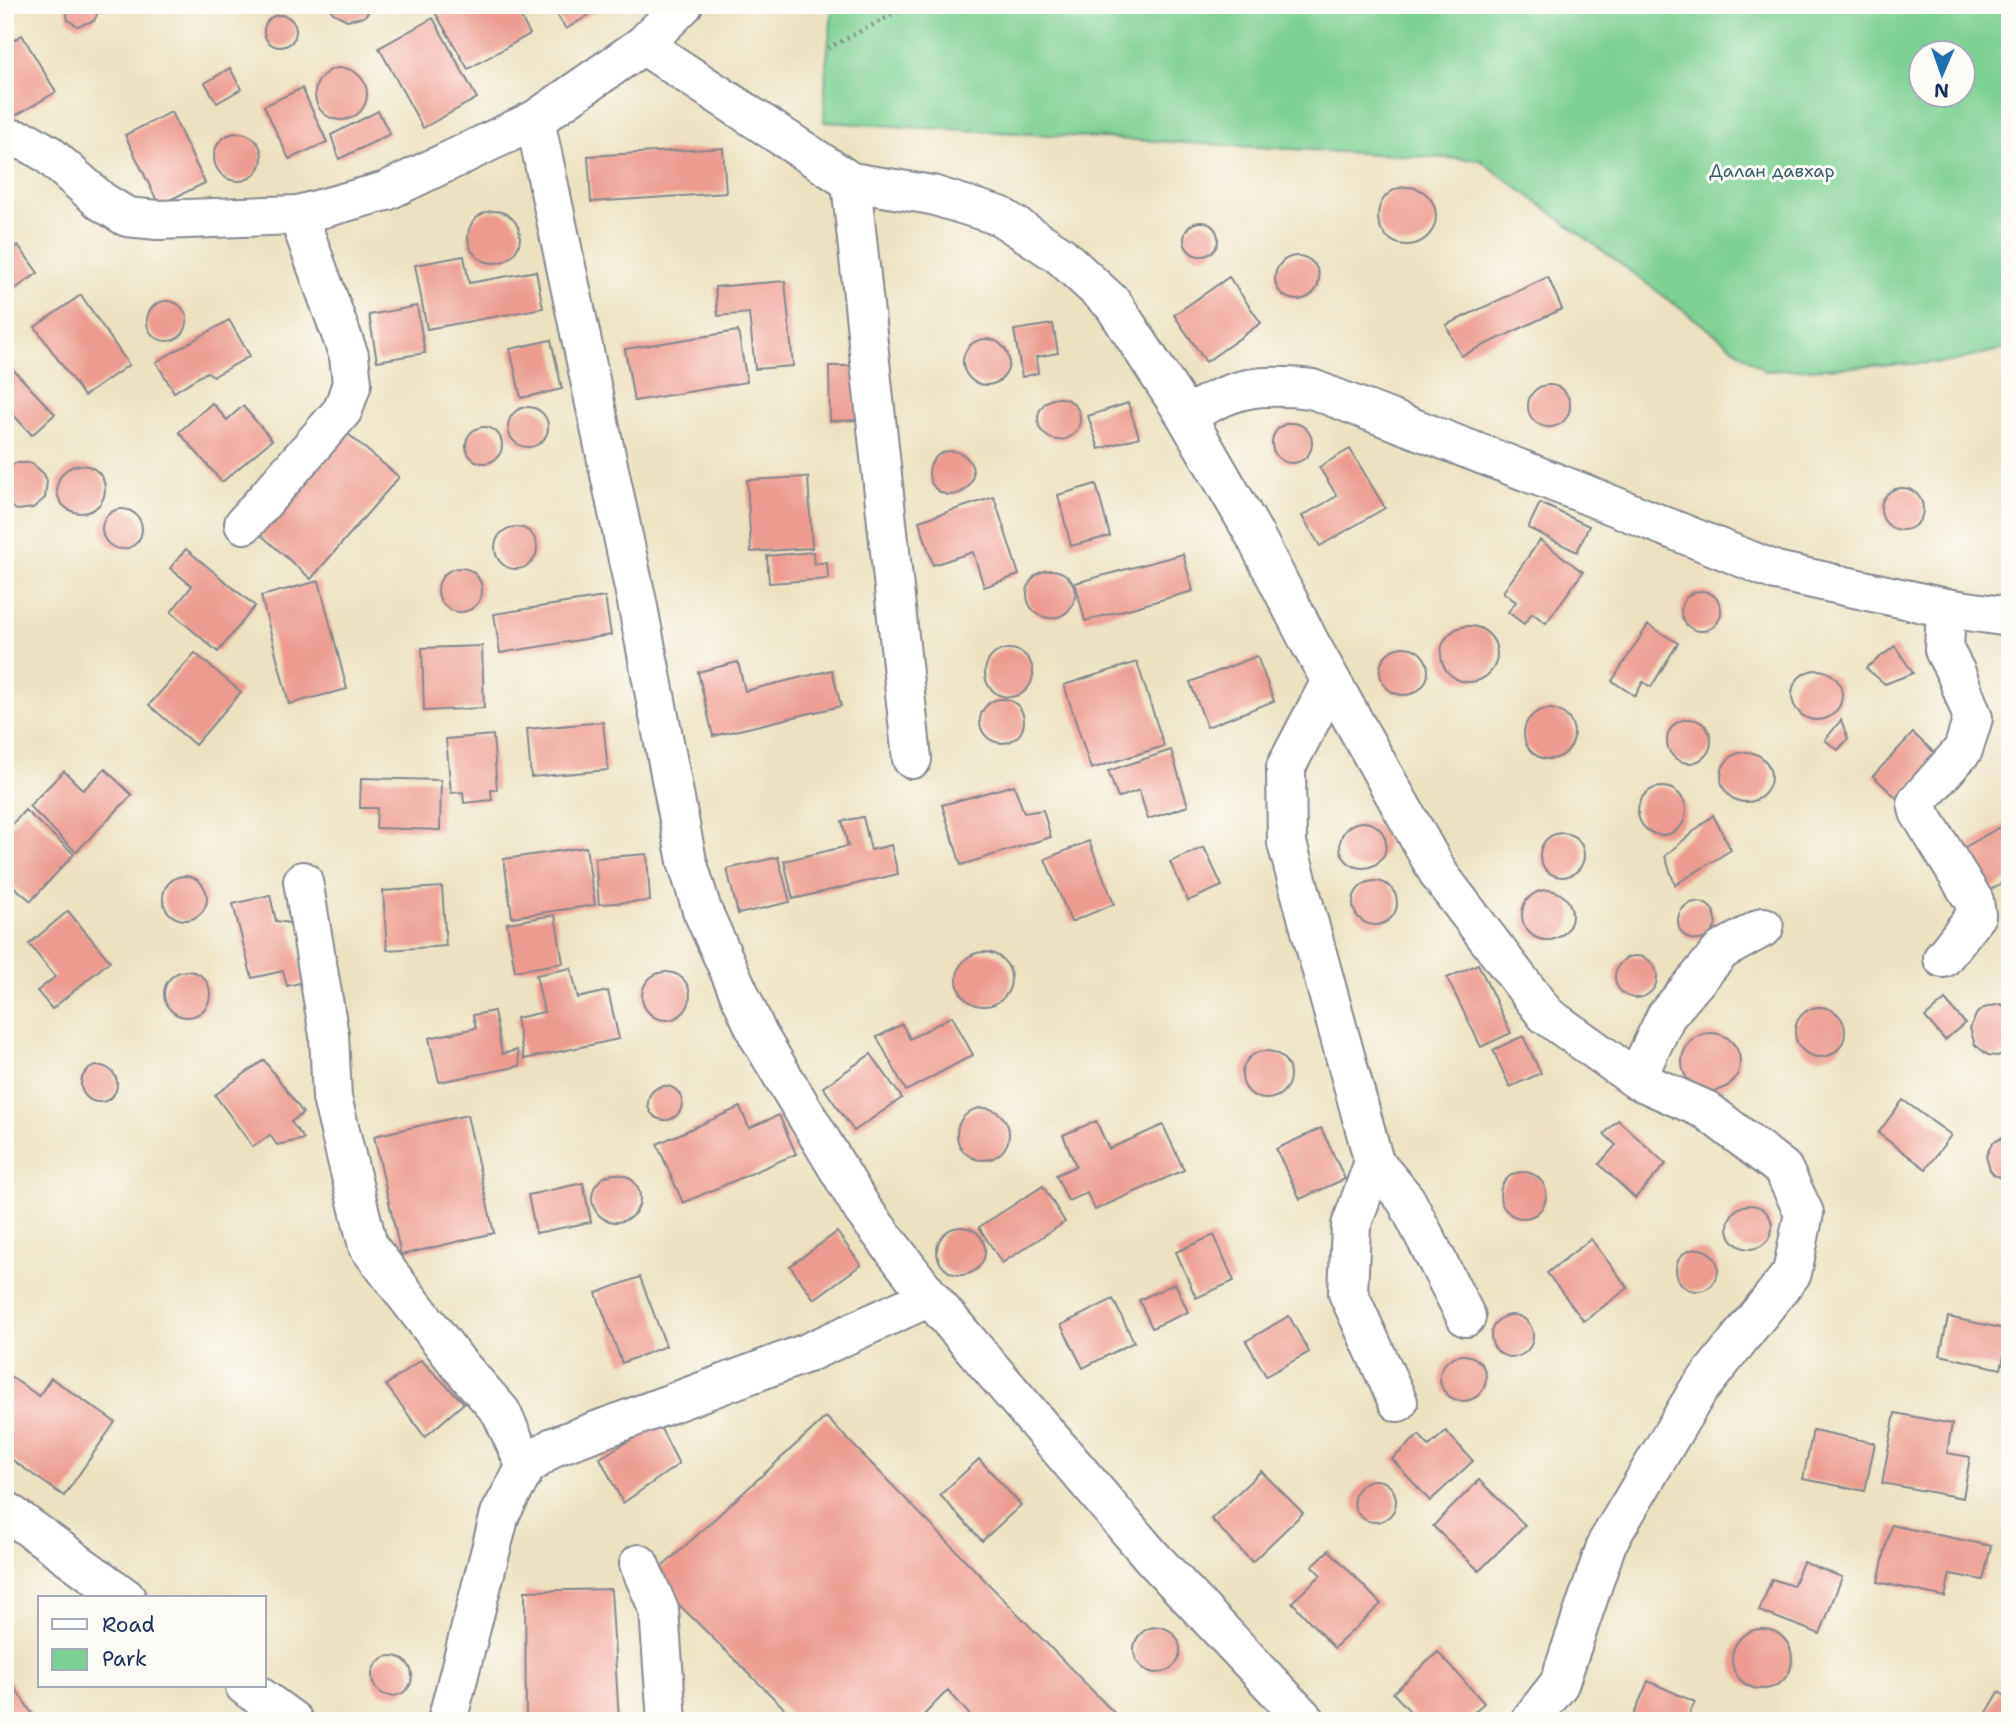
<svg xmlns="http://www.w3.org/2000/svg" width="2015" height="1726" font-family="'Shantell Sans',sans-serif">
	<rect width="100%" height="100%" fill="#fdfcf7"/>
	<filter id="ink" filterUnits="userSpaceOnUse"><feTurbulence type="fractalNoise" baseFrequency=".0143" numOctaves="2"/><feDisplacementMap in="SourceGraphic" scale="14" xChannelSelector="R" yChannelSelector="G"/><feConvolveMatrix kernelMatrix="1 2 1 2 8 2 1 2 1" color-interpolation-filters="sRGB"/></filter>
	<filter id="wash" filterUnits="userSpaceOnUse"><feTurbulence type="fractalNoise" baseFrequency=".00686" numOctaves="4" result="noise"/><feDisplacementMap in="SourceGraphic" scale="28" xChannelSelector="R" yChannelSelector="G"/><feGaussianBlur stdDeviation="1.57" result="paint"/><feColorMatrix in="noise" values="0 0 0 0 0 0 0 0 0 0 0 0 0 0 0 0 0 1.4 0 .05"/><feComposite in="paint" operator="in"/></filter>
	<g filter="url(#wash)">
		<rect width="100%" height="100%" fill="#ece1c0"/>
		<path fill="#7cd093" stroke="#4c8078" stroke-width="2" fill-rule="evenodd" d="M 833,5 L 2010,5 L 2010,347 L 1952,362 L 1765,371 L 1480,160 L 824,122 L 826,67 ZM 1920,52 L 1962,52 L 1962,94 L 1920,94 Z"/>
		<g id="blocks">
			<g fill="#ed9b90">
				<path d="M 65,5 L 98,5 L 99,10 L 94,21 L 77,26 L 68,20 Z"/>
				<path d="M 328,5 L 374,5 L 364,17 L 347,20 L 333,13 Z"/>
				<path d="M 439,5 L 514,5 L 530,34 L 468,69 L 433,9 Z"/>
				<path d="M 551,5 L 605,5 L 566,29 Z"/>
				<circle cx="280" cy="31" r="16"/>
				<path d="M 433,18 L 477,98 L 423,128 L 379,48 Z"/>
				<path d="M 22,35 L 56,92 L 13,117 L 5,104 L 5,63 L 8,61 L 5,56 L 5,45 Z"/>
				<circle cx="341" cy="94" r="26"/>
				<path d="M 230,68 L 241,89 L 217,103 L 205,83 Z"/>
				<path d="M 302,88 L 327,142 L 289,159 L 264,106 Z"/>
				<path d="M 378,111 L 390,134 L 339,159 L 331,135 Z"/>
				<path d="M 171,112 L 205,183 L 159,205 L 125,135 Z"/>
				<circle cx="238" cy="157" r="24"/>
				<path d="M 723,148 L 726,193 L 591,202 L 588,156 Z"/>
				<circle cx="1407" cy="216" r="29"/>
				<path d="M 5,192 L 13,206 L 13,212 L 5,220 Z"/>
				<circle cx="494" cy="237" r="26"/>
				<circle cx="1201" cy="239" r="17"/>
				<path d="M 18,245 L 38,273 L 5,296 L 5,254 Z"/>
				<circle cx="1297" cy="278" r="22"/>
				<path d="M 464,256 L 469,283 L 536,271 L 543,308 L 427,329 L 415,265 Z"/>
				<path d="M 1229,277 L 1261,323 L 1206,362 L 1174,315 Z"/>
				<path d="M 1548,277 L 1562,309 L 1461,356 L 1446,325 Z"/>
				<path d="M 785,281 L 793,366 L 755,369 L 749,313 L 718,316 L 715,287 Z"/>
				<path d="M 81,295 L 129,365 L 84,396 L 35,327 Z"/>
				<circle cx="167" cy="321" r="20"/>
				<path d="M 417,306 L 425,353 L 377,361 L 369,315 Z"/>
				<path d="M 229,320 L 250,356 L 214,376 L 207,372 L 174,392 L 156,362 Z"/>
				<path d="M 1053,324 L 1058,353 L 1036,357 L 1038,373 L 1022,377 L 1014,330 Z"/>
				<path d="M 738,331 L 747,382 L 634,401 L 625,349 Z"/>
				<circle cx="986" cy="362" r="23"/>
				<path d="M 551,340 L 562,389 L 521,398 L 510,349 Z"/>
				<path d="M 5,361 L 55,414 L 32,435 L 5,406 Z"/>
				<path d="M 829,366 L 860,366 L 861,420 L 830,421 Z"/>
				<circle cx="1549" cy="406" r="21"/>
				<circle cx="1059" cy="419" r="21"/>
				<path d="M 212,403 L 227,420 L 243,406 L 272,440 L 222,482 L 179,432 Z"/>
				<path d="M 1128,403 L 1139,437 L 1099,449 L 1088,416 Z"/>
				<circle cx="528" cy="427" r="20"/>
				<circle cx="1292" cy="443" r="20"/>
				<circle cx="484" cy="445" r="18"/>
				<path d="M 348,434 L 399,477 L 311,579 L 261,535 Z"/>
				<path d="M 1350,449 L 1385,508 L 1320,546 L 1302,516 L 1337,496 L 1319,467 Z"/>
				<circle cx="951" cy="473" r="22"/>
				<path d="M 16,463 L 32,463 L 44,474 L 47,481 L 45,498 L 33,508 L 17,510 L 5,503 L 5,470 Z"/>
				<circle cx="81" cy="489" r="24"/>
				<path d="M 808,477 L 812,548 L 751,552 L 747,480 Z"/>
				<path d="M 1096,484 L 1110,536 L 1071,546 L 1058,495 Z"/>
				<circle cx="1902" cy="509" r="21"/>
				<path d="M 994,497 L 1019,575 L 984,587 L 973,552 L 933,565 L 919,521 Z"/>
				<path d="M 1540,503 L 1589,526 L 1577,552 L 1528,528 Z"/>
				<circle cx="122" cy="529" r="20"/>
				<circle cx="516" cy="548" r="21"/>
				<path d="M 1540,540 L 1583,572 L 1546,623 L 1532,613 L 1524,624 L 1508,612 L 1516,602 L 1503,592 Z"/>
				<path d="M 186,549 L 255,606 L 218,652 L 171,612 L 192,586 L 170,568 Z"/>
				<path d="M 813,552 L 814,564 L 827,562 L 828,579 L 769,583 L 767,556 Z"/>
				<path d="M 1183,554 L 1193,591 L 1085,621 L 1075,583 Z"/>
				<circle cx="460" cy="590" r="22"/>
				<circle cx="1051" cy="594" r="24"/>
				<path d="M 319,581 L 347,689 L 289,704 L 261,596 Z"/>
				<circle cx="1701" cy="611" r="20"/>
				<path d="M 605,597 L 611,635 L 500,653 L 494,614 Z"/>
				<path d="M 1648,625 L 1678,643 L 1651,687 L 1643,682 L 1635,696 L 1612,681 Z"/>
				<circle cx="1469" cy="654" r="28"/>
				<path d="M 482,646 L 484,708 L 424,711 L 422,648 Z"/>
				<path d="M 1895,646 L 1913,673 L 1885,684 L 1866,668 Z"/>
				<circle cx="1404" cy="671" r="24"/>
				<circle cx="1009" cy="673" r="24"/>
				<path d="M 195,653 L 241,692 L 195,745 L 149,705 Z"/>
				<path d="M 1257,656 L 1274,701 L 1207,727 L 1190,682 Z"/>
				<path d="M 738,662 L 745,691 L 832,670 L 841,706 L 713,736 L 698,672 Z"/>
				<path d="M 1137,662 L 1164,746 L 1091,769 L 1064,685 Z"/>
				<circle cx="1817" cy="695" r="25"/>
				<circle cx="1002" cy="721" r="22"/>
				<circle cx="1549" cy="734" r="25"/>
				<circle cx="1689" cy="741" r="22"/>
				<path d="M 1841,720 L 1848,739 L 1838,750 L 1825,740 Z"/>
				<path d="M 603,722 L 608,770 L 531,777 L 527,729 Z"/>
				<path d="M 1913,733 L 1939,757 L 1899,800 L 1873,776 Z"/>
				<path d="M 493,735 L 497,790 L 491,790 L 492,800 L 464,803 L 463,792 L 451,793 L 446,739 Z"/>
				<path d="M 1171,750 L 1188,806 L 1148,819 L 1139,790 L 1118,798 L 1108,771 Z"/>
				<circle cx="1746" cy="777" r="25"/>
				<path d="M 105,769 L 132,795 L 76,852 L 29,806 L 64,771 L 83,790 Z"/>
				<path d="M 361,778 L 441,780 L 440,830 L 376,828 L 377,808 L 360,808 Z"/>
				<path d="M 1014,785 L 1024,813 L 1043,810 L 1051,837 L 961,865 L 942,805 Z"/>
				<circle cx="1662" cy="811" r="24"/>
				<path d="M 25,810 L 74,854 L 31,901 L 5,879 L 5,832 Z"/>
				<path d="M 1713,815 L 1731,850 L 1675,885 L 1665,856 Z"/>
				<path d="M 863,817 L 871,850 L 891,845 L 898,874 L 793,899 L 784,861 L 848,846 L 842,821 Z"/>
				<path d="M 2010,821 L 2010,878 L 1988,891 L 1962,849 Z"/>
				<circle cx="1363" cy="845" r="23"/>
				<circle cx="1562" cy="855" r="22"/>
				<path d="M 1089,841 L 1114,904 L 1071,922 L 1045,859 Z"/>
				<path d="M 586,847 L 595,905 L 512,917 L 504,859 Z"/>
				<path d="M 1204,847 L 1222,886 L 1188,901 L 1170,862 Z"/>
				<path d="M 647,854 L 650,901 L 599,904 L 595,858 Z"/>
				<path d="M 778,857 L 790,902 L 738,914 L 727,869 Z"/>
				<circle cx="185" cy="898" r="22"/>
				<circle cx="1375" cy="903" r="22"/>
				<path d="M 442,887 L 446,946 L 387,950 L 383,891 Z"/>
				<circle cx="1547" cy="915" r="25"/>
				<path d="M 270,895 L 276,921 L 290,923 L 304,982 L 287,986 L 283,971 L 252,978 L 233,904 Z"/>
				<circle cx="1697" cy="921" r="19"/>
				<path d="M 68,911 L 110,961 L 52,1009 L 37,991 L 55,977 L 29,944 Z"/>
				<path d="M 555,915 L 563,963 L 515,971 L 507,923 Z"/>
				<circle cx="984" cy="979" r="27"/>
				<circle cx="1636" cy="977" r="21"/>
				<path d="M 1478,964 L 1511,1033 L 1481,1047 L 1447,978 Z"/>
				<path d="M 571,968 L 578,998 L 608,991 L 619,1039 L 524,1059 L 516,1018 L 544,1012 L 536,975 Z"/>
				<circle cx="187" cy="994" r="23"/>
				<circle cx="666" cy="996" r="24"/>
				<path d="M 1945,1000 L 1965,1023 L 1945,1040 L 1925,1017 Z"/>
				<path d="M 2000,1004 L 2010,1009 L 2010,1052 L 1997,1056 L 1988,1055 L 1975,1045 L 1970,1028 L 1977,1013 L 1984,1008 Z"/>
				<circle cx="1820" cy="1032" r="25"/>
				<path d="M 494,1011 L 502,1054 L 517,1050 L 520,1066 L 439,1082 L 429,1038 L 476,1028 L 473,1015 Z"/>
				<path d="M 952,1016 L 973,1055 L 906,1091 L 877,1037 L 902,1024 L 910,1039 Z"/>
				<circle cx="1711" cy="1062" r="29"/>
				<path d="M 1523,1036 L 1541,1073 L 1510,1087 L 1493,1050 Z"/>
				<circle cx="1266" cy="1075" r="24"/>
				<path d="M 871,1054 L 902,1098 L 854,1131 L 823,1087 Z"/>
				<path d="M 264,1060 L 303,1113 L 291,1122 L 304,1139 L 277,1145 L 270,1135 L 253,1147 L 215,1095 Z"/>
				<circle cx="99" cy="1084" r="18"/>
				<circle cx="665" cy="1103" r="17"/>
				<path d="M 1903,1100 L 1951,1135 L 1926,1169 L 1878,1133 Z"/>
				<path d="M 740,1107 L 749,1128 L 779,1115 L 796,1154 L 683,1203 L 657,1144 Z"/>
				<circle cx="983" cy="1134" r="26"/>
				<path d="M 467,1115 L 494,1233 L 401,1255 L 374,1136 Z"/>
				<path d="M 1618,1120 L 1666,1164 L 1635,1198 L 1599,1164 L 1616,1145 L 1604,1134 Z"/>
				<path d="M 1096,1121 L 1109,1149 L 1163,1125 L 1184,1170 L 1095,1210 L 1087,1193 L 1068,1201 L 1056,1175 L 1076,1166 L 1063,1135 Z"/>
				<path d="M 1321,1128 L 1345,1179 L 1300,1199 L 1276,1149 Z"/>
				<path d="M 2005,1136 L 2010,1137 L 2010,1180 L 2008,1180 L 1994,1175 L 1990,1170 L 1986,1156 L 1992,1143 Z"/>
				<circle cx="1523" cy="1195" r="23"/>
				<circle cx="616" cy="1198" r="24"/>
				<path d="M 583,1183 L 591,1222 L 536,1233 L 528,1195 Z"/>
				<path d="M 1043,1186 L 1065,1222 L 1002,1263 L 979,1227 Z"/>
				<circle cx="1750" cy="1227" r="22"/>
				<circle cx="961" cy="1251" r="24"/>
				<path d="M 837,1232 L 861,1265 L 814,1299 L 790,1266 Z"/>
				<path d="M 1214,1235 L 1234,1281 L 1196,1298 L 1176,1252 Z"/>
				<path d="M 1591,1239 L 1628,1288 L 1584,1321 L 1547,1273 Z"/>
				<circle cx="1697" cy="1270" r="21"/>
				<path d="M 640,1277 L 666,1346 L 622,1363 L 596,1293 Z"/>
				<path d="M 1175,1283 L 1188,1312 L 1152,1328 L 1139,1300 Z"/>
				<path d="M 1113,1299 L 1134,1342 L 1083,1368 L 1061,1325 Z"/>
				<circle cx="1512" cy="1336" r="21"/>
				<path d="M 1289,1316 L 1309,1352 L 1266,1376 L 1246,1341 Z"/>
				<path d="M 1948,1317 L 2010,1330 L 2001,1369 L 1940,1355 Z"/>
				<circle cx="1463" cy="1378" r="23"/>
				<path d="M 421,1360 L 464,1403 L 425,1437 L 386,1385 Z"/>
				<path d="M 5,1373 L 39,1396 L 51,1378 L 115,1422 L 64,1496 L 5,1455 Z"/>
				<path d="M 1895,1413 L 1952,1424 L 1947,1453 L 1970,1457 L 1963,1498 L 1882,1483 Z"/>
				<path d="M 826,1417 L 1122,1721 L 975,1721 L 948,1690 L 918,1721 L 797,1721 L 651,1577 Z"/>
				<path d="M 658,1423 L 679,1464 L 623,1503 L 600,1458 Z"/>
				<path d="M 1813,1430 L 1875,1443 L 1865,1491 L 1803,1479 Z"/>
				<path d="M 1446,1431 L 1473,1461 L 1430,1501 L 1392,1459 L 1419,1435 L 1429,1446 Z"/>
				<path d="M 979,1459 L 1021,1505 L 982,1541 L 940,1495 Z"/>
				<path d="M 1261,1471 L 1303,1513 L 1252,1562 L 1211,1519 Z"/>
				<path d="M 1479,1480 L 1525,1525 L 1479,1571 L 1433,1526 Z"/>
				<circle cx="1375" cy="1501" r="21"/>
				<path d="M 1891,1525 L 1991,1546 L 1983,1580 L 1950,1574 L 1945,1597 L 1878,1582 Z"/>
				<path d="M 1329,1550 L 1381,1604 L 1334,1648 L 1292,1602 L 1321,1575 L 1312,1566 Z"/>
				<path d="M 1803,1562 L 1842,1577 L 1820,1634 L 1759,1611 L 1772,1579 L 1793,1586 Z"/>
				<path d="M 611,1589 L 619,1721 L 526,1721 L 525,1591 Z"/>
				<circle cx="1157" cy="1650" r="23"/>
				<circle cx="1762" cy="1659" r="30"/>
				<path d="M 1438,1652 L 1484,1703 L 1464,1721 L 1419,1721 L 1393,1693 Z"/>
				<circle cx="392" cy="1676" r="20"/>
				<path d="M 5,1673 L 37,1721 L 5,1721 Z"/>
				<path d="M 1648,1681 L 1695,1702 L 1686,1721 L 1631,1721 Z"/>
				<path d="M 1999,1692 L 2010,1699 L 2010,1721 L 1982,1721 Z"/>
			</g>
		</g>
	</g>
	<g filter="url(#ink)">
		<use href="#blocks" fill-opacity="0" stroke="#84888f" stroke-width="2"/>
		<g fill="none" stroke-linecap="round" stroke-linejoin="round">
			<g stroke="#84888f" stroke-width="42">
				<g id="minor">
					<path d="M 643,45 L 851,182 L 932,195 L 1000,216 L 1060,255 L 1113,304 L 1186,416 L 1254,534 L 1311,645 L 1440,876 L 1546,1015 L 1636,1079 L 1706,1110 L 1783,1169 L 1804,1213 L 1792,1273 L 1697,1392 L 1607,1543 L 1559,1684 L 1530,1721"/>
					<path d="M 535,120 L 637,602 L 687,861 L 702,910 L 758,1035 L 863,1210 L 930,1297 L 1151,1556 L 1306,1721"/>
					<path d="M 5,137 L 28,142 L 48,154 L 101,201 L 127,217 L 158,220 L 298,215 L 386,191 L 535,120 L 643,45 L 683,5"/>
					<path d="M 851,182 L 912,759"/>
					<path d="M 1186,416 C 1234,387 1256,383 1312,389 L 1577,491 L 1776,571 L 1946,608 L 2010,617"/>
					<path d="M 244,524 L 343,410 L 352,383 L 349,356 L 298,215"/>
					<path d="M 1331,681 L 1286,767 L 1287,843 L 1374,1162 L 1351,1226 L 1348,1293 L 1398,1402"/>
					<path d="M 303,881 L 329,1035 L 332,1098 L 368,1246 L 457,1362 L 501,1412 L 526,1467"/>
					<path d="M 1943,958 L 1976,915 L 1974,901 L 1919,812 L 1917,802 L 1963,750 L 1973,718 L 1956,673 L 1944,650 L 1946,608"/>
					<path d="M 1636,1079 L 1666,1016 L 1722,950 L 1764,927"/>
					<path d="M 1374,1162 L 1406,1200 L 1466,1317"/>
					<path d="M 639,1564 L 659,1610 L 667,1721"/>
					<path d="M 447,1721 L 500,1514 L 526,1467 L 553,1447 L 807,1353 L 930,1297"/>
				</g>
			</g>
			<g stroke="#84888f" stroke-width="42">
				<g id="major">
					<path d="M 5,1510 L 126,1598"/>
					<path d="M 245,1686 L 293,1721"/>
				</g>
			</g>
			<path stroke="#84888f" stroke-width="4.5" stroke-dasharray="2 5" stroke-linecap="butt" d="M 828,48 L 911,5"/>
			<use href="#minor" stroke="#fff" stroke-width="38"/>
			<use href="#major" stroke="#fff" stroke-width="38"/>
		</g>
	</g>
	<g text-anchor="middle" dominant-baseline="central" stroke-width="6" stroke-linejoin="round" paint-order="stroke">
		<g font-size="18" fill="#385f6e" stroke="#fdfcf7">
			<text x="1772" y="171">Далан давхар</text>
		</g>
	</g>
	<rect width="2015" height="1726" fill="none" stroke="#fdfcf7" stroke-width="28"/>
	<rect x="38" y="1596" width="228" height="91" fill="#fdfcf7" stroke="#a3aaba" stroke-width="2"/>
	<rect x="52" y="1619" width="35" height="10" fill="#ffffff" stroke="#a3aaba" stroke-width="2"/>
	<text x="102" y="1632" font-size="21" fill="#1b2f5e">Road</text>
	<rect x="52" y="1649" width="35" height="21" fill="#7cd093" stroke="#a3aaba" stroke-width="2"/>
	<text x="102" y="1666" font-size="21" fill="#1b2f5e">Park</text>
	<g transform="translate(1942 74) rotate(182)"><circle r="33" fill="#fdfcf7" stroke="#a3aaba" stroke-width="2"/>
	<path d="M0-5L12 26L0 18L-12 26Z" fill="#1f6fb2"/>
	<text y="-10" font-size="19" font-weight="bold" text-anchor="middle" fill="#1b2f5e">N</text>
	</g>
</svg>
